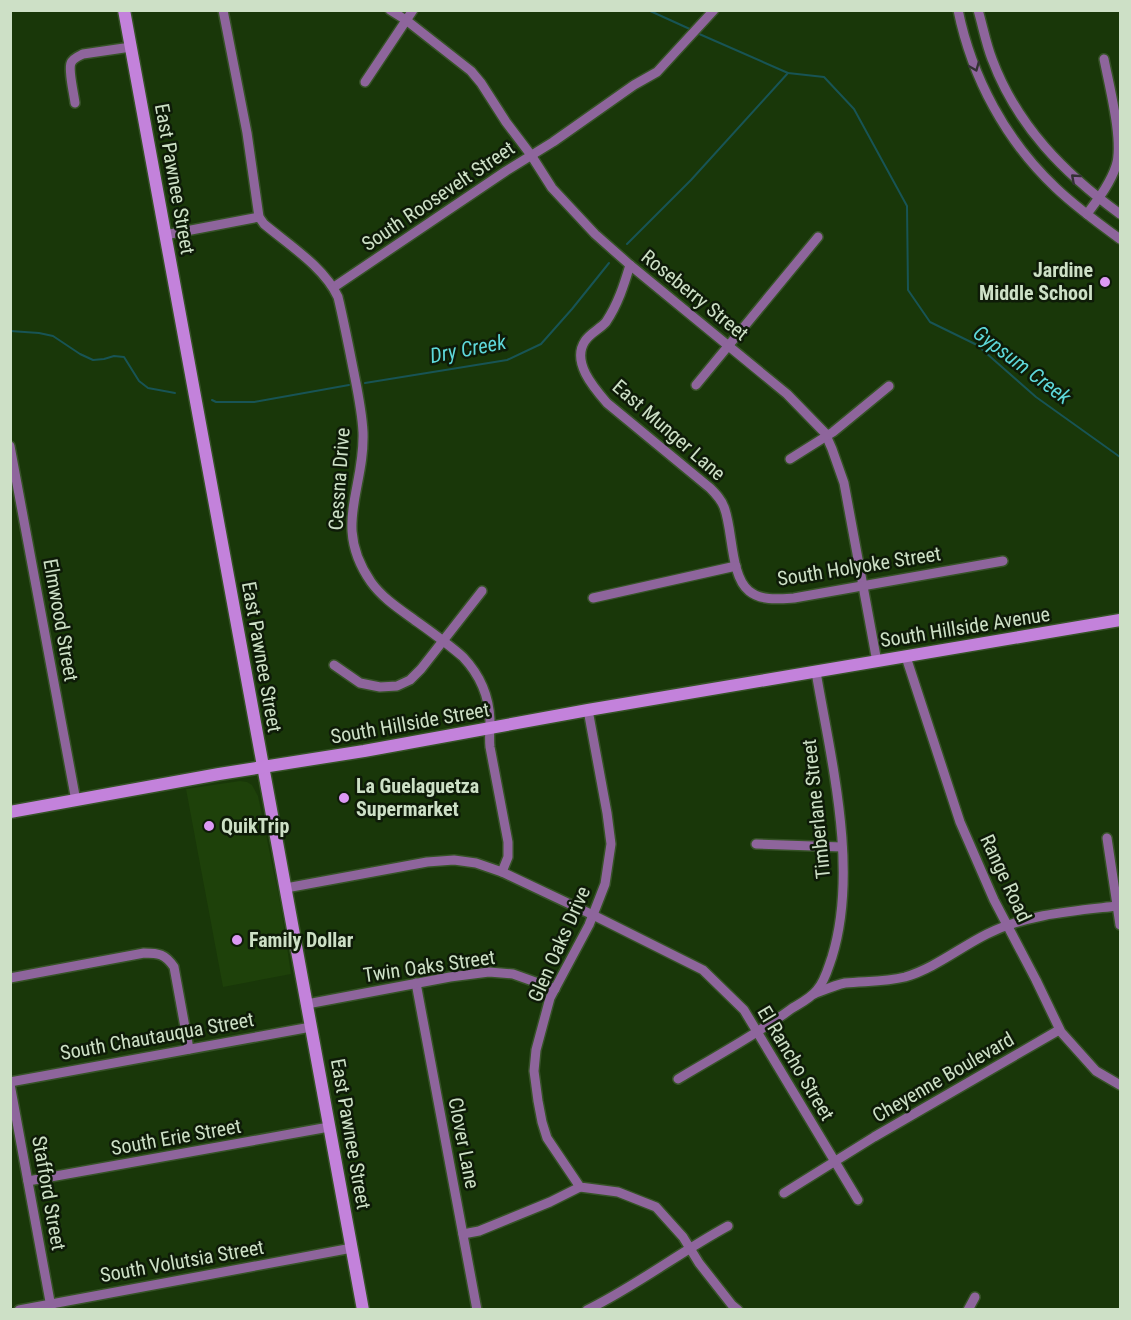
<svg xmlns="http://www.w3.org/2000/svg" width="1131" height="1320" font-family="'Roboto Condensed',sans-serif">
	<rect width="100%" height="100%" fill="#193709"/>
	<path fill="#1e410a" d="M 240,781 L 247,782 L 252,785 L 258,796 L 281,907 L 291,974 L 223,987 L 186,789 Z"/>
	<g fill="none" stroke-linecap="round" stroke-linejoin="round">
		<g stroke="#185455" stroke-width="2">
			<path d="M 648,10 L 692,30"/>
			<path d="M 697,33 L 788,73 L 824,77 L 854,109 L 907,206 L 908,290 L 930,322 L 977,345 L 1036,397 L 1120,457"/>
			<path d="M 627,244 L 691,180 L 788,73"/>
			<path d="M 10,331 L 39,333 L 53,336 L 80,354 L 93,360 L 104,359 L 114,356 L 124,357 L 139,381 L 148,388 L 175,393"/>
			<path d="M 365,383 L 507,360 L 541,344 L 572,309 L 609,263"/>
			<path d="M 212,400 L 216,402 L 254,402 L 349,385"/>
		</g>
		<g stroke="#365227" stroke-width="12">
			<g id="minor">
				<path d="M 223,10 L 247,133 L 259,217 L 264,224 C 289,245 324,267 338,297 C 344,322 349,348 354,373 C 358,393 362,412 363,432 C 365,490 332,526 371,582 C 381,596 395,606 409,616 C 427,629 446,642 463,657 C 479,674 489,696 490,720 C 490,729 489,738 490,747 C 496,779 502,810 508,842 L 508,857 L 502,872"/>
				<path d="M 390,10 L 406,20 L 471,71 L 481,83 L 506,122 L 531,155 L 552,188 L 595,234 L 630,265 L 787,394 L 825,433 L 832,449 L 844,483 L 877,662"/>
				<path d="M 958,10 C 972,78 1006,141 1056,188 C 1076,207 1098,223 1120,239"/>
				<path d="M 978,10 C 983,27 986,44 992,59 C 1017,126 1064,173 1120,214"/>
				<path d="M 365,82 L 413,10"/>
				<path d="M 75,103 C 74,94 68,70 71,63 C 73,58 79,56 83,54 L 131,47"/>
				<path d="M 1087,214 C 1098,199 1110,184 1116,166 C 1124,142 1109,85 1104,59"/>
				<path d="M 165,235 L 259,217"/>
				<path d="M 630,265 C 624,285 618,304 606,322 C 600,329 590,333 585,341 C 571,362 594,388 607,403 L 710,488 C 716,494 721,499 724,507 C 733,529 730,576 749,591 C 761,601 779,599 794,598 L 1003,561"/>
				<path d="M 334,287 L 506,171 L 553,142 L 634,85 L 657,72 L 714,10"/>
				<path d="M 696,385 L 818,237"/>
				<path d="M 10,446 L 76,801"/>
				<path d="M 790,459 L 833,432 L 889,386"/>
				<path d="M 593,598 L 736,566"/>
				<path d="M 906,657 L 960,822 L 994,900 L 1036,980 L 1061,1032 L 1096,1071 L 1120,1085"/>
				<path d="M 334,665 L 360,683 L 380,687 L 397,686 L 410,680 L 421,669 L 482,591"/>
				<path d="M 588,710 L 607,813 L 611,844 L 605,884 L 589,925 L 550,998 L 536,1050 L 534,1071 L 538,1101 L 542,1122 L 547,1138 L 580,1187 L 618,1192 L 656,1207 L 683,1237 L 699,1263 L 732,1305 L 738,1310"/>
				<path d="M 1107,838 L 1120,925"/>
				<path d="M 756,844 L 842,847"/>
				<path d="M 286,888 L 427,862 L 454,860 L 476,863 L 502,872 L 593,915 L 703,970 L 744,1010 L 858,1200"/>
				<path d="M 10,978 L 144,953 C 159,953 165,954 174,967 L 189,1049"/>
				<path d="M 416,983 L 477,1310"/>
				<path d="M 814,994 C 824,990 835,985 845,983 C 865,981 885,982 905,977 C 935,968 959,948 987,934 C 1027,914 1073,911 1117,906"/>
				<path d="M 307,1004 L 450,977 L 489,972 L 513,974 L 555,989"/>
				<path d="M 678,1079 C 716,1056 756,1035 791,1009 C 799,1004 811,998 817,990 C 825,981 828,968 832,957 C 859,870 831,760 816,672"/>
				<path d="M 10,1082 L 311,1027"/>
				<path d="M 10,1084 L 51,1307"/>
				<path d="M 28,1181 L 329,1127"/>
				<path d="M 784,1193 L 874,1137 L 1059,1030"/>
				<path d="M 463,1234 L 479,1231 L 550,1202 L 580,1187"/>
				<path d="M 19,1310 L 352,1248"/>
				<path d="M 587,1310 C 636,1286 680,1252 728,1226"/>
				<path d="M 968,1310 L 975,1297"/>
			</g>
		</g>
		<g stroke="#365227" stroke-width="15">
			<g id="secondary">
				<path d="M 124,10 L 363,1310"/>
				<path d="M 10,812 L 219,774 L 364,751 L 588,710 L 1120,620"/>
			</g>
		</g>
		<use href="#minor" stroke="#8e659c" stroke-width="9"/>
		<use href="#secondary" stroke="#c382db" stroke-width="12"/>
	</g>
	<defs><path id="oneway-chevron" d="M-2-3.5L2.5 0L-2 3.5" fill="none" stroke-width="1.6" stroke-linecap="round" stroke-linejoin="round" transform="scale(1.5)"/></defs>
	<g stroke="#343134">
		<use href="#oneway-chevron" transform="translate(975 67) rotate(68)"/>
		<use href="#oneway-chevron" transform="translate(1075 178) rotate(-138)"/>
	</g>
	<g fill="#dc99f4" stroke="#0e1b08" stroke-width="2">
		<circle cx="1105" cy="282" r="6"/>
		<circle cx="344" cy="798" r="6"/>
		<circle cx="209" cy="826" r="6"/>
		<circle cx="237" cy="940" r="6"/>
	</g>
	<g text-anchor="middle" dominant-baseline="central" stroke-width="5" stroke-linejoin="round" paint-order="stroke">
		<g font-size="20" fill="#cde0c6" stroke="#0e1b08">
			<text transform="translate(175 179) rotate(80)">East Pawnee Street</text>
			<text transform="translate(438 196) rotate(-34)">South Roosevelt Street</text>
			<text transform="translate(695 295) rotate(39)">Roseberry Street</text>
			<text transform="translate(669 430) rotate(41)">East Munger Lane</text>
			<text transform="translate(339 479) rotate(-86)">Cessna Drive</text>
			<text transform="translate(859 566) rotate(-9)">South Holyoke Street</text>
			<text transform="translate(61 620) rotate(80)">Elmwood Street</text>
			<text transform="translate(965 627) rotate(-9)">South Hillside Avenue</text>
			<text transform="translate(262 657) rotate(80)">East Pawnee Street</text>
			<text transform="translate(410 723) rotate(-10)">South Hillside Street</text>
			<text transform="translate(816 809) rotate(-96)">Timberlane Street</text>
			<text transform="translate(1006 878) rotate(65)">Range Road</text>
			<text transform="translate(559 944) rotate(-66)">Glen Oaks Drive</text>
			<text transform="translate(429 966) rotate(-8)">Twin Oaks Street</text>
			<text transform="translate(157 1036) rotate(-10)">South Chautauqua Street</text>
			<text transform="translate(796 1063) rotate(59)">El Rancho Street</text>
			<text transform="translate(943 1077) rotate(-30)">Cheyenne Boulevard</text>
			<text transform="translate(351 1134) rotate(80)">East Pawnee Street</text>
			<text transform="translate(176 1137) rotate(-10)">South Erie Street</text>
			<text transform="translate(464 1143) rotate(79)">Clover Lane</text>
			<text transform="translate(49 1193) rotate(80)">Stafford Street</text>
			<text transform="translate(182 1261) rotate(-10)">South Volutsia Street</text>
		</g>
		<g font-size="20" font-weight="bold" fill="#cde0c6" stroke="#0e1b08" text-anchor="start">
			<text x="1093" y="270" text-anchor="end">Jardine<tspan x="1093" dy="23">Middle School</tspan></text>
			<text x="356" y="786">La Guelaguetza<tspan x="356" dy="23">Supermarket</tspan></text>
			<text x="221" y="826">QuikTrip</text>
			<text x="249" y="940">Family Dollar</text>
		</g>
		<g font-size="21" font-style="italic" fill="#5ed8da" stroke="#0e1b08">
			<text transform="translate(468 349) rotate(-11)">Dry Creek</text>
			<text transform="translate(1022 365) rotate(37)">Gypsum Creek</text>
		</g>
	</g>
	<rect width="1131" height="1320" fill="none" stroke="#cde0c6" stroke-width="24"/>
</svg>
